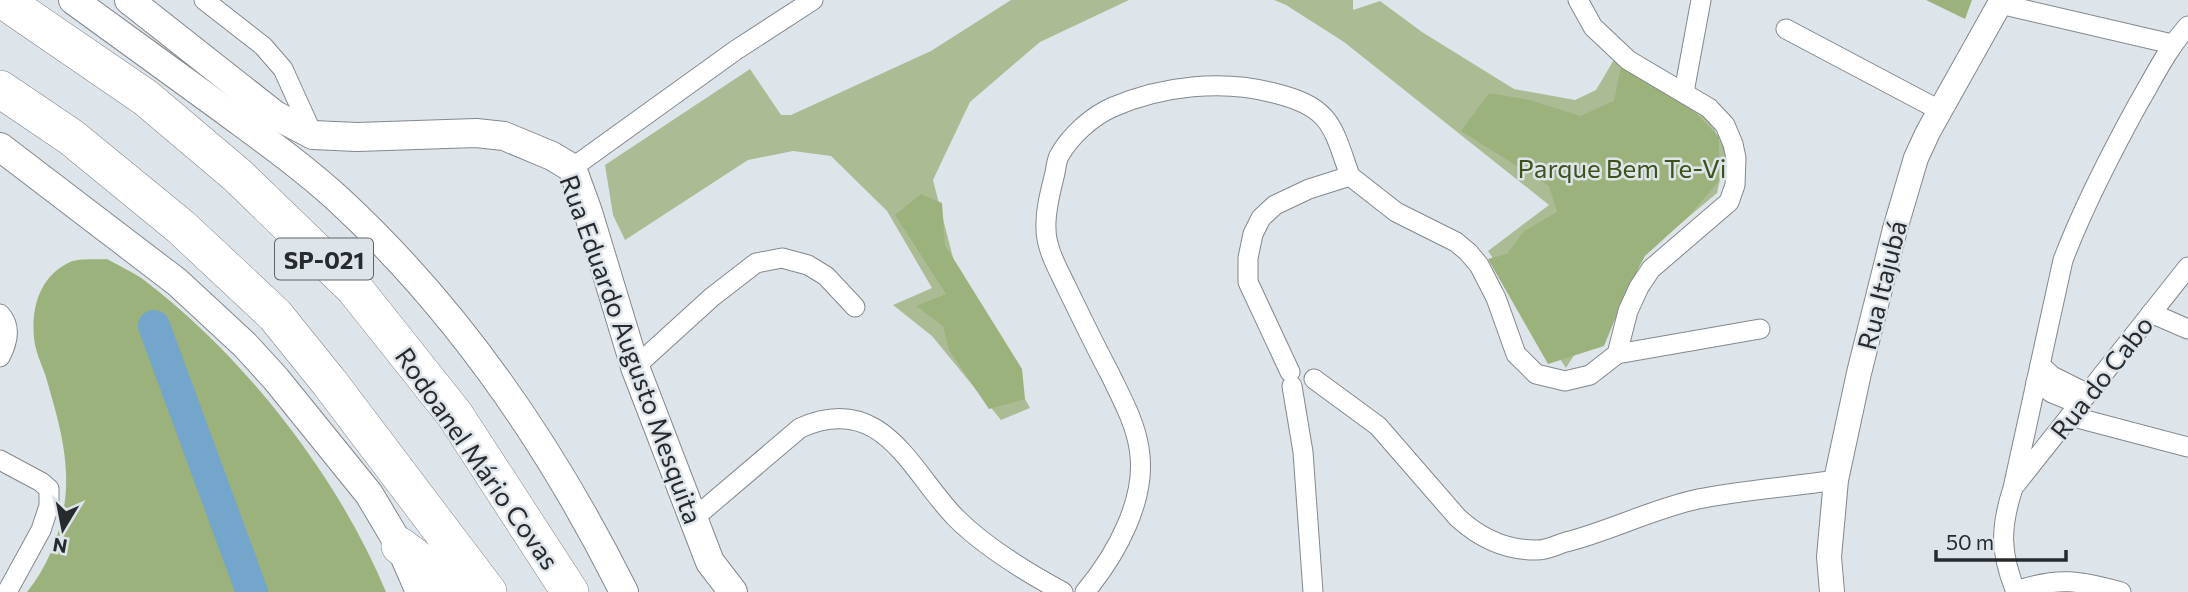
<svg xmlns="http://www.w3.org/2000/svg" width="2188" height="592" font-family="Commissioner,sans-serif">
	<rect width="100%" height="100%" fill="#dee5ea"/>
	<g fill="#abbc95">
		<path d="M 1011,0 L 1129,0 L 1040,42 L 970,102 L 933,180 L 958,277 L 1030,408 L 1001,420 L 932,336 L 893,305 L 932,288 L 887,211 L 831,156 L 793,151 L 748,160 L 625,240 L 613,215 L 605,165 L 750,69 L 781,115 L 791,115 L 931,51 Z"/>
		<path d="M 1274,0 L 1353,0 L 1353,10 L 1380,1 L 1422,32 L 1514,89 L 1575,100 L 1596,90 L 1615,58 L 1706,114 L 1726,151 L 1717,193 L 1630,266 L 1566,368 L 1488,251 L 1549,205 L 1344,42 L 1286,5 Z"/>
	</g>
	<g fill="#9cb27d">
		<path d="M 1926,0 L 1972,0 L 1965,19 Z"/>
		<path d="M 1621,66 L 1684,101 L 1719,137 L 1719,181 L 1689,216 L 1645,256 L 1627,290 L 1604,346 L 1548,364 L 1488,259 L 1507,254 L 1524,231 L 1557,212 L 1549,186 L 1461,131 L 1489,93 L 1530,100 L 1580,116 L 1614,101 Z"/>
		<path d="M 921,194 L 942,203 L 945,245 L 1022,369 L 1025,399 L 989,409 L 949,350 L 943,326 L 916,306 L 946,294 L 895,215 Z"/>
		<path d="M 107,259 C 119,266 133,272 144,280 C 244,356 338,476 386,592 L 27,592 C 53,560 68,515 66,473 C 65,440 54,405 45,374 C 41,363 35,350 34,338 C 31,307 40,276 70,262 C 80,258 96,260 107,259 Z"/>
	</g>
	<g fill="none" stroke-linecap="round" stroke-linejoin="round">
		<path stroke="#74a5cb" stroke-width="32" d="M 154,326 L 252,592"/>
		<g stroke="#82888d" stroke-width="21">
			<g id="minor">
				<path d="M 204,0 L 263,46 L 283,69 L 313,135"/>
				<path d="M 2000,4 L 2172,44"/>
				<path d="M 1786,29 L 1941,111"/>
				<path d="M 1684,92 L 1701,0"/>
				<path d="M 572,168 L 736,50 L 813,0"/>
				<path d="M 1350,176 L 1396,212 L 1456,242 L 1468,252 L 1479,265 L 1496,298 L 1516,354 L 1536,374 L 1565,381 L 1590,375 L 1617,354 L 1628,311 L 1639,287 L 1651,269 L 1729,202 L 1735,185 L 1736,158 L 1733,144 L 1725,125 L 1709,108 L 1628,60 L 1593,27 L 1578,0"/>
				<path d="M 2151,313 L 2188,329"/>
				<path d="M 0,314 C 12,327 8,342 0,357"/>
				<path d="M 1617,354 L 1760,329"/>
				<path d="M 2040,365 L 2052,376 L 2086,393"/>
				<path d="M 635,367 L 712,297 L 756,263 L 782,258 L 808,265 L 826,276 L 855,307"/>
				<path d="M 1290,372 L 1248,282 L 1248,258 L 1253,234 L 1261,218 L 1275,205 L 1309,189 L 1350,176"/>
				<path d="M 1314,379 L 1378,426 L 1458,518 C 1480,538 1504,550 1535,550 C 1545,551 1556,545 1566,542 C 1610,531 1652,509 1698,499 C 1743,490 1790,487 1836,480"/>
				<path d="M 2036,382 L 2052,393 L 2079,404"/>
				<path d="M 1292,386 L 1303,452 L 1313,592"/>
				<path d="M 2070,416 L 2188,447"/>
				<path d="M 0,460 L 41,482 L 49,489 L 49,506 L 41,530 L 7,592"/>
				<path d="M 2016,484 L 2188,267"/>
				<path d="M 693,519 L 800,428 C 883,391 910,471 956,518 C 986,548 1026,572 1063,592"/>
				<path d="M 2016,591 C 2057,577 2079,580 2121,592"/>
				<path d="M 1085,592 C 1116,555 1148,498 1139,448 C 1135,422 1121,397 1110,374 C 1095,346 1081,317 1067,288 C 1059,271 1046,249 1046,229 C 1045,212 1050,193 1054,177 C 1056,170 1056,162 1059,156 C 1070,136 1092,116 1113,107 C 1162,86 1222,79 1274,93 C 1331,107 1332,125 1350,176"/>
				<path d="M 2016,592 C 2000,553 2000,528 2013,488 L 2063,260 C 2084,205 2110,155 2138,104 C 2154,77 2167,49 2188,26"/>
			</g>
		</g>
		<g stroke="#82888d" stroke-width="26">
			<path id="tertiary" d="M 1832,592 L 1829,557 L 1836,480 L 1859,373 L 1895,229 L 1916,158 L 1928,132 L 2002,0"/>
		</g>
		<g stroke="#82888d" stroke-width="30">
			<g id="secondary">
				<path d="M 73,0 C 123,36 173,73 223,109 C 262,138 303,167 339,200 C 458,310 552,448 624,592"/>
				<path d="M 129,0 L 275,115 L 313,135 L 357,137 L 476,133 L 504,136 L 552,156 L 572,168 L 588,212 L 635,367 L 710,562 L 733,592"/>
				<path d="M 0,147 L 177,282 L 245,345 L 276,379 L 369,494 L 400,546 L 420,592"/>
			</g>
		</g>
		<g stroke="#82888d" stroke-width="38">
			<g id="motorway">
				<path d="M 3,0 L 146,98 L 237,175 L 354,288 L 455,415 L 570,592"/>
				<path d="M 0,89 L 71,137 L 181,227 L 275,315 L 329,382 L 488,592"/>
				<path d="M 400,546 L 428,567 L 447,592"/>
			</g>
		</g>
		<use href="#minor" stroke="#fff" stroke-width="19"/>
		<use href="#tertiary" stroke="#fff" stroke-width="24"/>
		<use href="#secondary" stroke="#fff" stroke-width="28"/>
		<use href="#motorway" stroke="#fff" stroke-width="37"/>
	</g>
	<g text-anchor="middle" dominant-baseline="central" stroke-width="5" stroke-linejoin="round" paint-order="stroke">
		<rect fill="#dee5ea" stroke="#5f6366" stroke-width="2" x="275" y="238.5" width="98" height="41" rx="5"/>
		<g font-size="24" font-weight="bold" fill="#282b2d">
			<text x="324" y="259">SP-021</text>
		</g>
		<g font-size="26" fill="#3d5219" stroke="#dee5ea">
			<text x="1622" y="167">Parque Bem Te-Vi</text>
		</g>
		<g font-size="26" fill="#282b2d" stroke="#dee5ea">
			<text transform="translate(1881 285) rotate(-76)">Rua Itajubá</text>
			<text transform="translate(632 349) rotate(70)">Rua Eduardo Augusto Mesquita</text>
			<text transform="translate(2101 377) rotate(-52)">Rua do Cabo</text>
			<text transform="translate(478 458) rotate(55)">Rodoanel Mário Covas</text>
		</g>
	</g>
	<g transform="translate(63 529) rotate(190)" stroke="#dee5ea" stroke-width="5" paint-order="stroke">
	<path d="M0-5L12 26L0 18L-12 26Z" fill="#282b2d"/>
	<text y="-10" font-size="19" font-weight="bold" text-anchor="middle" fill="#282b2d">N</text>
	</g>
	<path d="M1936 550v10h130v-10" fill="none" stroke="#282b2d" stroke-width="3.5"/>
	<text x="1946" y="550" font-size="21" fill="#282b2d" stroke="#dee5ea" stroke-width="5" paint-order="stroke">50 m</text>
</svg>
